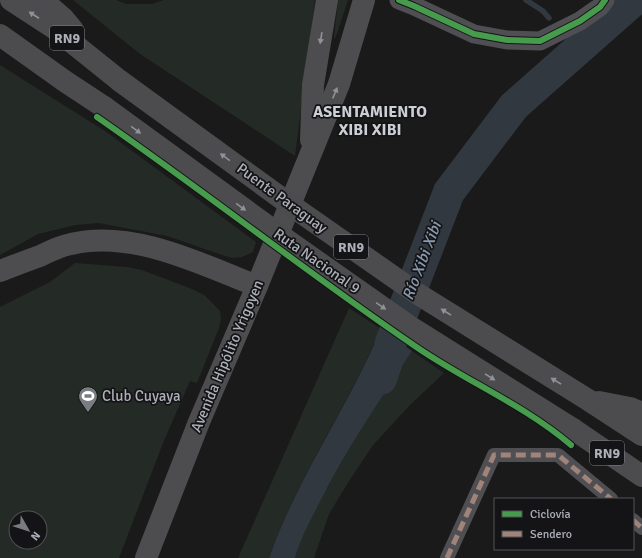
<svg xmlns="http://www.w3.org/2000/svg" width="642" height="558" font-family="Signika,sans-serif">
	<rect width="100%" height="100%" fill="#1a1a1a"/>
	<g fill="#242a25" fill-rule="evenodd">
		<path d="M 73,0 L 116,0 L 126,4 L 152,4 L 164,0 L 315,0 L 295,156 L 140,54 Z"/>
		<path d="M 338,0 L 348,0 L 335,39 L 334,37 Z"/>
		<path d="M 0,65 L 105,131 L 256,242 L 253,252 L 242,257 L 232,258 L 222,255 L 167,236 L 99,223 L 76,225 L 38,234 L 0,255 Z"/>
		<path d="M 75,263 L 127,267 L 142,270 L 192,289 L 204,295 L 220,311 L 221,319 L 219,328 L 197,383 L 190,381 L 163,443 L 119,558 L 0,558 L 0,307 L 50,282 ZM 16,518 L 40,518 L 40,542 L 16,542 Z"/>
		<path d="M 349,308 L 381,329 C 347,407 297,478 269,558 L 238,558 Z"/>
		<path d="M 412,351 L 444,373 L 410,405 L 373,445 L 349,481 L 329,514 L 314,558 L 295,558 C 301,538 310,521 320,502 C 346,449 380,401 412,351 Z"/>
	</g>
	<path fill="#32383f" d="M 381,329 L 412,351 C 380,401 346,449 320,502 C 310,521 301,538 295,558 L 269,558 C 297,478 348,407 381,329 Z"/>
	<g fill="none" stroke-linecap="round" stroke-linejoin="round">
		<g stroke="#32383f" stroke-width="5.5">
			<path d="M 526,0 L 543,11 L 549,18"/>
			<path d="M 570,39 L 576,51"/>
		</g>
		<path stroke="#32383f" stroke-width="32" d="M 381,379 L 387,361 L 391,342 L 449,192 L 514,106 L 634,0"/>
		<g stroke="#4f4f53" stroke-width="14">
			<path d="M 633,520 L 642,528"/>
			<path d="M 447,558 L 494,455 L 558,455 L 611,499"/>
		</g>
		<path stroke="#4f4f53" stroke-width="19" d="M 399,0 L 414,6 L 474,34 L 507,40 L 540,41 L 580,21 L 600,7 L 605,0"/>
		<g stroke="#4d4d50" stroke-width="22">
			<path d="M 311,140 L 313,85 L 327,0"/>
			<path d="M 0,271 C 13,266 26,261 40,256 C 50,251 60,246 71,244 C 132,229 201,264 257,286"/>
			<path d="M 146,558 L 199,422 L 257,286 L 339,84 L 364,0"/>
		</g>
		<g stroke="#4c4c4f" stroke-width="22">
			<path d="M 11,0 L 54,28 L 120,81"/>
			<path d="M 42,0 L 63,18 L 73,30"/>
			<path d="M 0,35 L 66,82 L 104,107"/>
			<path d="M 590,401 L 642,435"/>
			<path d="M 599,402 L 630,408 L 642,413"/>
			<path d="M 573,429 L 642,476"/>
		</g>
		<g stroke="#4c4c4f" stroke-width="22">
			<path d="M 120,81 L 299,211 L 418,294 L 590,401"/>
			<path d="M 104,107 L 288,241 L 409,326 L 573,429"/>
		</g>
		<g stroke="#a18479" stroke-width="5" stroke-dasharray="10 5" stroke-linecap="butt">
			<path d="M 633,520 L 642,528"/>
			<path d="M 447,558 L 494,455 L 558,455 L 611,499"/>
		</g>
		<g stroke="#141416" stroke-width="8">
			<g id="cycleway">
				<path d="M 399,0 L 414,6 L 474,34 L 507,40 L 540,41 L 580,21 L 600,7 L 605,0"/>
				<path d="M 97,117 C 204,191 305,271 412,344 C 463,380 523,404 571,445"/>
			</g>
		</g>
		<use href="#cycleway" stroke="#469c4c" stroke-width="6"/>
	</g>
	<defs><path id="oneway-solid" d="M-6-.8H1V-3.2L6.5 0L1 3.2V.8H-6Z"/></defs>
	<g fill="#909299">
		<use href="#oneway-solid" transform="translate(34 15) rotate(-147)"/>
		<use href="#oneway-solid" transform="translate(136 130) rotate(36)"/>
		<use href="#oneway-solid" transform="translate(225 157) rotate(-144)"/>
		<use href="#oneway-solid" transform="translate(241 207) rotate(36)"/>
		<use href="#oneway-solid" transform="translate(381 306) rotate(35)"/>
		<use href="#oneway-solid" transform="translate(446 312) rotate(-148)"/>
		<use href="#oneway-solid" transform="translate(490 377) rotate(32)"/>
		<use href="#oneway-solid" transform="translate(556 381) rotate(-149)"/>
	</g>
	<g fill="#90929a">
		<use href="#oneway-solid" transform="translate(321 38) rotate(99)"/>
		<use href="#oneway-solid" transform="translate(335 93) rotate(-68)"/>
	</g>
	<defs>
		<g id="stadium-pin" transform="scale(1)"><path d="M0 17L-7.5 6A9.5 9.5 0 1 1 7.5 6Z" fill="#7a7c81" stroke="#141416"/><path d="M0-5a6.5 5 0 1 0 0 10a6.5 5 0 1 0 0-10ZM-3.5-1.8h7v3.6h-7Z" fill="#fff"/></g>
	</defs>
	<g fill-rule="evenodd">
		<use href="#stadium-pin" x="88" y="396"/>
	</g>
	<g text-anchor="middle" dominant-baseline="central" stroke-width="3.5" stroke-linejoin="round" paint-order="stroke">
		<g fill="#141416" stroke="#7f8188" stroke-width="1">
			<rect x="50" y="26" width="34" height="24" rx="3"/>
			<rect x="334" y="235" width="34" height="24" rx="3"/>
			<rect x="590" y="441" width="34" height="24" rx="3"/>
		</g>
		<g font-size="14" font-weight="bold" fill="#adb0b9">
			<text x="67" y="38">RN9</text>
			<text x="351" y="247">RN9</text>
			<text x="607" y="453">RN9</text>
		</g>
		<g font-size="15" fill="#adb0b9" stroke="#141416">
			<text transform="translate(282 198) rotate(36)">Puente Paraguay</text>
			<text transform="translate(317 261) rotate(35)">Ruta Nacional 9</text>
			<text transform="translate(227 356) rotate(-67)">Avenida Hipólito Yrigoyen</text>
		</g>
		<g font-size="15" fill="#adb0b9" stroke="#141416" text-anchor="start">
			<text x="102" y="396">Club Cuyaya</text>
		</g>
		<g font-size="16" font-weight="bold" fill="#cdcfd6" stroke="#141416">
			<text x="370" y="112">ASENTAMIENTO<tspan x="370" dy="18">XIBI XIBI</tspan></text>
		</g>
		<g font-size="16" font-style="italic" fill="#889ab0" stroke="#141416">
			<text transform="translate(422 261) rotate(-69)">Río Xibi Xibi</text>
		</g>
	</g>
	<rect x="494" y="498" width="140" height="52" fill="#141416" stroke="#515257"/>
	<rect x="502" y="511" width="20" height="6" fill="#469c4c" stroke="#515257"/>
	<text x="530" y="518" font-size="12" fill="#adb0b9">Ciclovía</text>
	<rect x="502" y="531" width="20" height="6" fill="#a18479" stroke="#515257"/>
	<text x="530" y="538" font-size="12" fill="#adb0b9">Sendero</text>
	<g transform="translate(28 530) rotate(129)"><circle r="19" fill="#141416" stroke="#515257"/>
	<path d="M0-3L7 15L0 10L-7 15Z" fill="#7a7c81"/>
	<text y="-6" font-size="11" font-weight="bold" text-anchor="middle" fill="#adb0b9">N</text>
	</g>
</svg>
